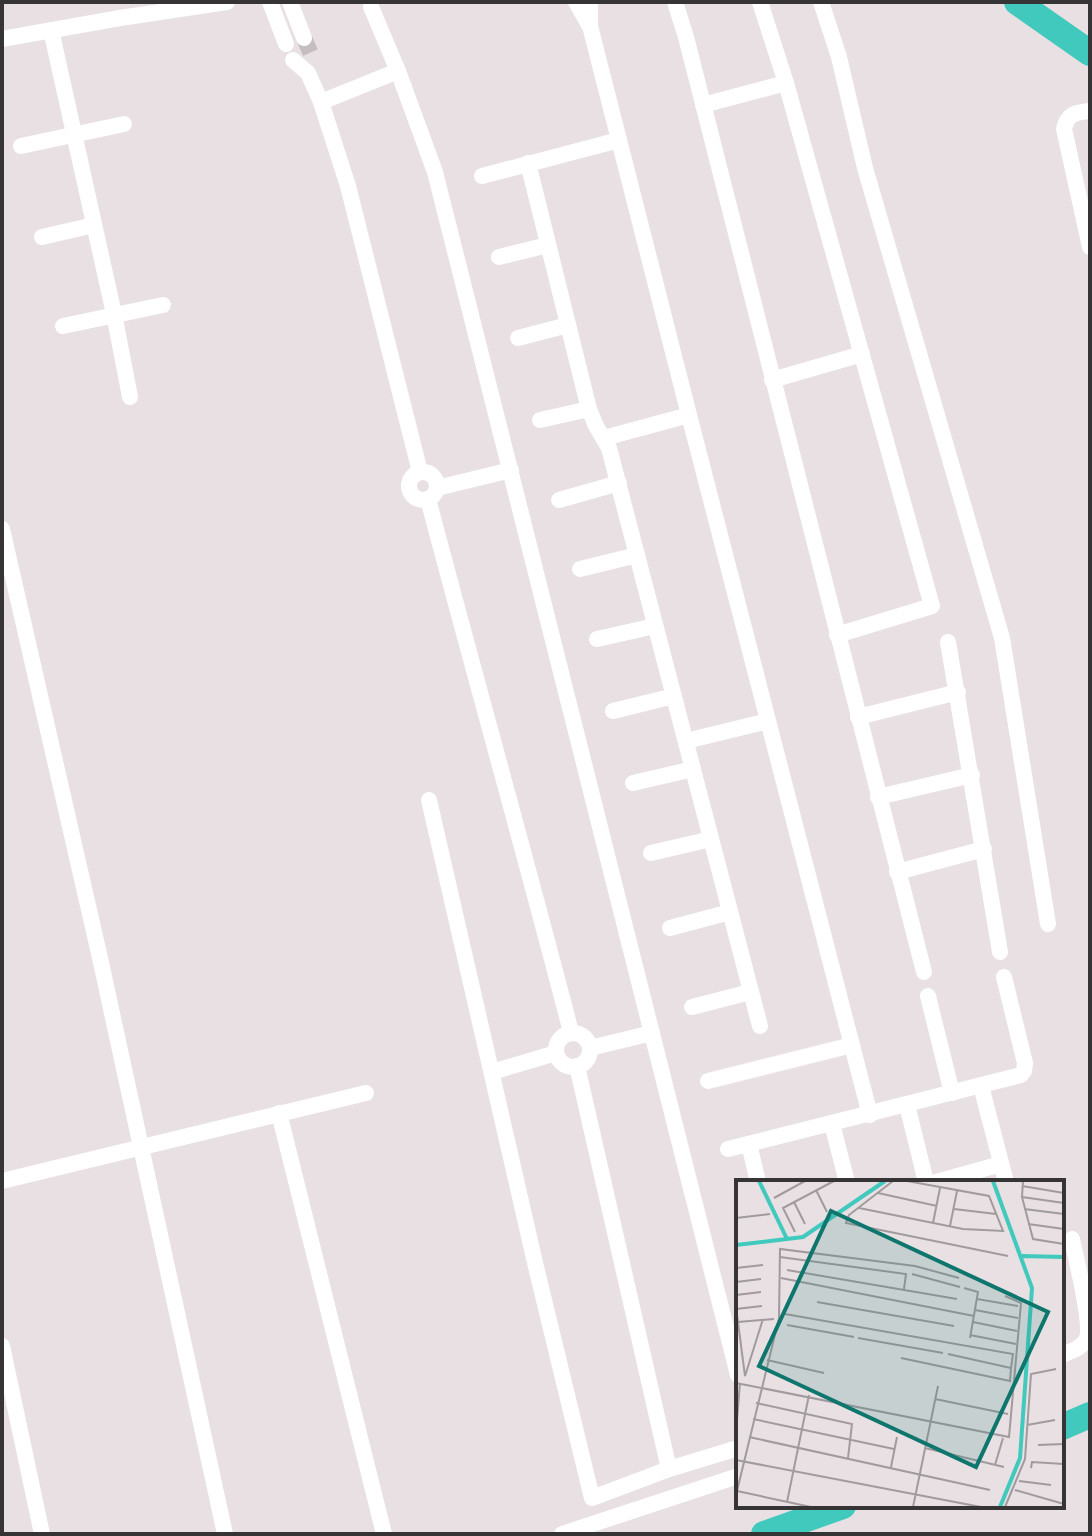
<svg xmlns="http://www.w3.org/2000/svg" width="1092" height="1536" font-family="Raleway,sans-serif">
	<rect width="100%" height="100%" fill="#e8e0e3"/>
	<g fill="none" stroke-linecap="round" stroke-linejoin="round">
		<g stroke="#41c9bd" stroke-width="26">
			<path d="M 1017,2 L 1090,53"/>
			<path d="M 1062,1427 L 1090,1415"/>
			<path d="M 764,1534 L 843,1506"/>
		</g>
		<path stroke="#c5bec0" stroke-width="16" stroke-dasharray="16 8" stroke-linecap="butt" d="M 304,38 L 311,54"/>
		<g stroke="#fff" stroke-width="16">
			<path d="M 270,2 L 286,44"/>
			<path d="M 290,2 L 304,38"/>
			<path d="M 576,2 L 589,25"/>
			<path d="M 590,2 L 590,26 L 689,415 L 870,1115"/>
			<path d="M 675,2 L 686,37 L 924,972"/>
			<path d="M 760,2 L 786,83 L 932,606 L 837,635"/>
			<path d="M 821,2 L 839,57 L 865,168 L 1002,638 L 1048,924"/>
			<path d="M 371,7 L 398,71 L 435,172 L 738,1375"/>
			<path d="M 51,30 L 114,314 L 130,397"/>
			<path d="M 2,39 L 120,18 L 227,2"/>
			<path d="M 293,60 L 308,73 L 321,102 L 348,186 L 420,472"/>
			<path d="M 321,102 L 398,71"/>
			<path d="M 703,105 L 786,83"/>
			<path d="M 1090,111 C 1076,112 1067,114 1064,129 L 1090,247"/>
			<path d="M 21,146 L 124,124"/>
			<path d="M 528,163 L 589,409 L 596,426 L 609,448 L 760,1026"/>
			<path d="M 482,176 L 619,140"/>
			<path d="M 42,237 L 94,225"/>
			<path d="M 499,257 L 548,245"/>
			<path d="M 63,326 L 163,305"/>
			<path d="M 518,338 L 568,325"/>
			<path d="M 772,380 L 862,354"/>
			<path d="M 540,420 L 589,409"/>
			<path d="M 604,438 L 689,415"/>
			<circle cx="423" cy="486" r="14"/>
			<path d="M 437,488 L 511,470"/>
			<path d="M 428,499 C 475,677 525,854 571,1032"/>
			<path d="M 559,500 L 619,483"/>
			<path d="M 2,529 L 100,958 L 225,1534"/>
			<path d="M 580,569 L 637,555"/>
			<path d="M 597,639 L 655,626"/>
			<path d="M 948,642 L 1000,952"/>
			<path d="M 613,711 L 674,696"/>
			<path d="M 858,717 L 958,692"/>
			<path d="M 686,741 L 768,721"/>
			<path d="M 633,783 L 693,769"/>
			<path d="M 878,797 L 972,775"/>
			<path d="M 429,800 L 536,1267 L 592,1498 L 669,1469 L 577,1066"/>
			<path d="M 651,853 L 711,839"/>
			<path d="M 897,872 L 984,849"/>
			<path d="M 670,928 L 730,912"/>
			<path d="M 928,996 L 952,1093"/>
			<path d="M 692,1007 L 750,992"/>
			<circle cx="573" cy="1050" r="17"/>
			<path d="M 590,1048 L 652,1033"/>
			<path d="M 492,1072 L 556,1053"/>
			<path d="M 708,1081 L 852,1045"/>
			<path d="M 981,1086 L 1006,1182"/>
			<path d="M 907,1105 L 926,1182"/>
			<path d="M 279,1113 L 384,1534"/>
			<path d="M 832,1124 L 847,1182"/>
			<path d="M 749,1144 L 758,1182"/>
			<path d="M 728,1149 L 1021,1075 L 1024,1071 L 1025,1063 L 1004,977"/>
			<path d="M 2,1181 L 366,1093"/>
			<path d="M 936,1182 L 1001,1164"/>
			<path d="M 2,1346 L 42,1534"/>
			<path d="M 1062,1355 C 1071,1351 1083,1348 1087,1338 C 1092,1323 1076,1258 1072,1239"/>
			<path d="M 669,1469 L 738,1448"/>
			<path d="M 562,1534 L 738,1476"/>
		</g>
	</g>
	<g transform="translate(736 1180)">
		<rect width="328" height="328" fill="#e8e0e3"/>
		<path fill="none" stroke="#41c9bd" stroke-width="4" d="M 23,1 L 51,59M 257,1 L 296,108 L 284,278 L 264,327M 0,65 L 67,57 L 149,1M 286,76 L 328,77"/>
		<path fill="none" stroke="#a19b9d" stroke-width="2" d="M 157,1 L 113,35 L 110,43 L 272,76M 287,1 L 286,17 L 297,59 L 328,64M 286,6 L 328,13M 80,10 L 91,32M 142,13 L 201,26M 286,17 L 328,23M 38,18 L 69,1M 58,22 L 69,44M 123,28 L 227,49 L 267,51 L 253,16 L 171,1M 218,29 L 260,34M 288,29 L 328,34M 0,38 L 34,34M 197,43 L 204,8M 292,44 L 328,49M 214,46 L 221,11M 59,52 L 47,28 L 98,1M 44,77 L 170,94 L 168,109M 0,88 L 27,85M 51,90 L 221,119M 176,94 L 224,107M 45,98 L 238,136M 0,102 L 25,99M 228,108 L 242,112 L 234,158M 0,115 L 25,112M 241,119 L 282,126M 81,122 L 218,146M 0,127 L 9,196 L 27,139M 0,129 L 26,126M 239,130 L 282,138M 49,134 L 277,174 L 275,188M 2,142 L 38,139M 237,142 L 281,151M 51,145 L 118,157M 234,155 L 280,164M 122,158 L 207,173M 165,178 L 274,201 L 275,188 L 212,174M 31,180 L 88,193M 0,203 L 273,257 L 285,123 L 269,116M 199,219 L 272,234M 20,223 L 116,244 L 112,278M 17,239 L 158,269M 291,245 L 319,240M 0,252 L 4,203M 13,257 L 254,310M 302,265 L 328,264M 189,268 L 268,287M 0,280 L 245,327M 259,285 L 267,258M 155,287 L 161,257M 295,288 L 296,282 L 328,284M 283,301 L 315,305M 279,310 L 328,324M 1,311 L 43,138 L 44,69 L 179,86 L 223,98M 1,311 L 75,327M 51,322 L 73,215M 177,327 L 202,206M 269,327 L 289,279 L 295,194 L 320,189"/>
		<path fill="#0f766e" fill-opacity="0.15" stroke="#0f766e" stroke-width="4" d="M 95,31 L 312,132 L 240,287 L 23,186 Z"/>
		<rect width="328" height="328" fill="none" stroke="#373435" stroke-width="4"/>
	</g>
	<rect width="1092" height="1536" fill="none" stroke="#373435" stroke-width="8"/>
</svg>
